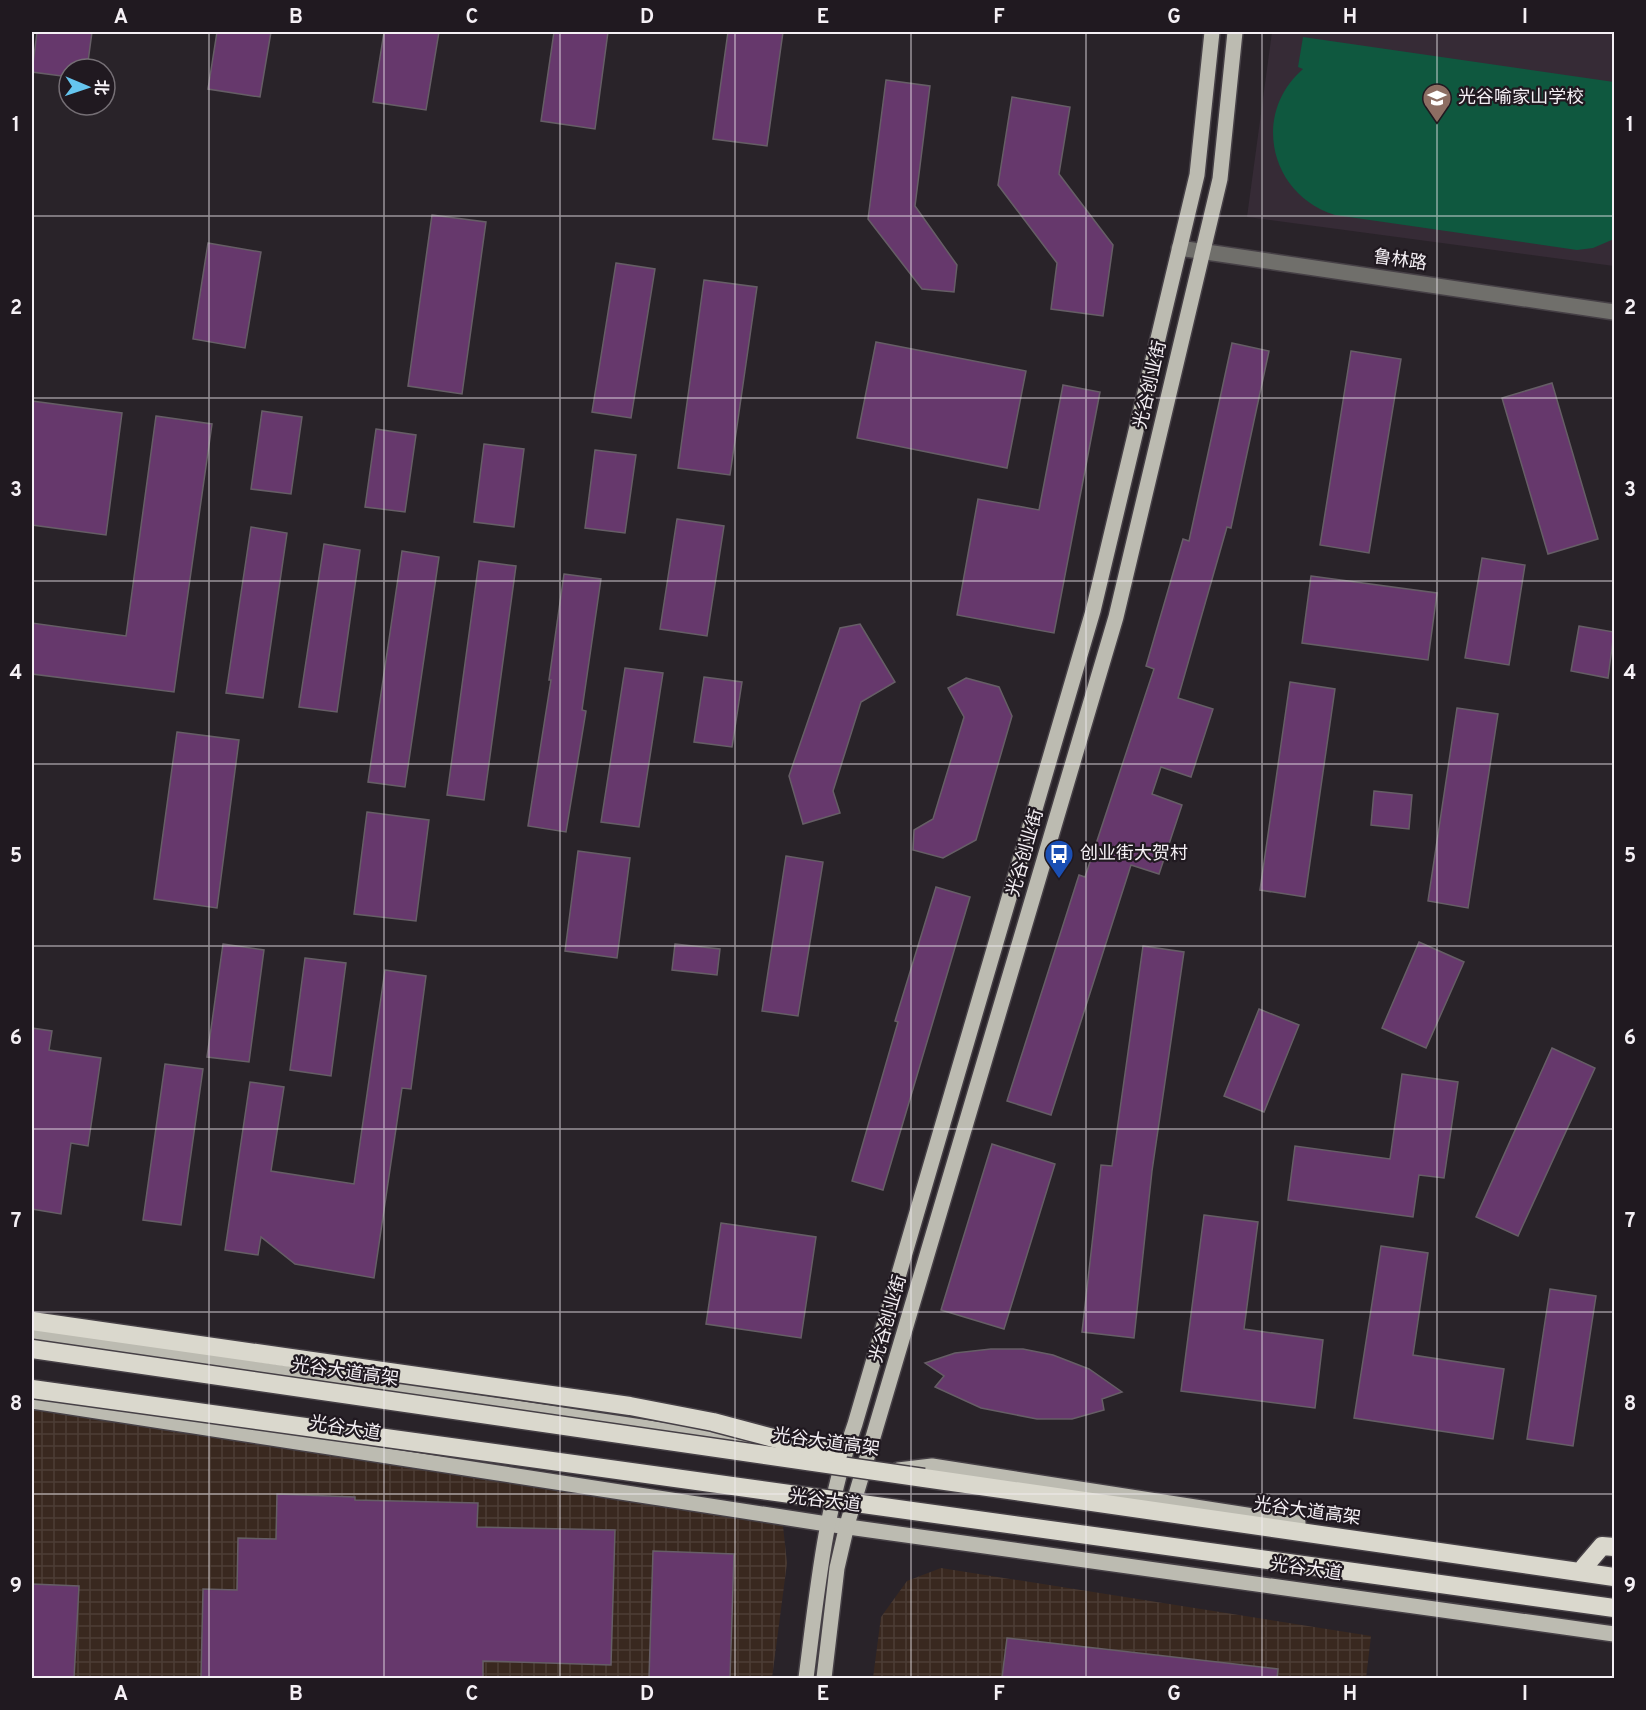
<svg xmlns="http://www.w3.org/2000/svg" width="1646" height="1710" font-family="Overpass,'Noto Sans SC',sans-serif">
	<defs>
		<pattern id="industrial-grid" width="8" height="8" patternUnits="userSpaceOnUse" patternTransform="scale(1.5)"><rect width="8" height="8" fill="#39281f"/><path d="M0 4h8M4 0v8" fill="none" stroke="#4c3d35"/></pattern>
	</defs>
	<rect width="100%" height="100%" fill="#292329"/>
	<g fill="url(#industrial-grid)">
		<path d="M 32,1406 L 769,1509 L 783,1526 L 787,1563 L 772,1678 L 32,1678 Z"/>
		<path d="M 941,1568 L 1371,1636 L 1366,1678 L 873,1678 L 881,1617 L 907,1581 Z"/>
	</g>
	<path fill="#362b36" d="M 1272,32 L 1614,32 L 1614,266 L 1247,217 Z"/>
	<path fill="#0f583f" d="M 1303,37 L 1614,82 L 1614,239 L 1593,248 L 1577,250 L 1335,215 C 1270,195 1251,114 1303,69 L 1298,67 Z"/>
	<g fill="#66386c" stroke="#665e66" stroke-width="1.5">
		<path d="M 37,32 L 92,32 L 87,69 L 69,69 L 69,77 L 32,72 Z"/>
		<path d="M 217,32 L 271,32 L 260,97 L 208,89 Z"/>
		<path d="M 384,32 L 439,32 L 426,110 L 373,102 Z"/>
		<path d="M 554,32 L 608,32 L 595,129 L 541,121 Z"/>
		<path d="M 728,32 L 783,32 L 767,146 L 713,139 Z"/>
		<path d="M 886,80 L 930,86 L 915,206 L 957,265 L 954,292 L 922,289 L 868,219 Z"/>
		<path d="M 1012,97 L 1070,107 L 1059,174 L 1113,245 L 1103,316 L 1051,309 L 1057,263 L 998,185 Z"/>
		<path d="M 432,215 L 486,222 L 462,394 L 408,386 Z"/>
		<path d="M 208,243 L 261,252 L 245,348 L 193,339 Z"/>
		<path d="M 616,263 L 655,269 L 631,418 L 592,412 Z"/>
		<path d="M 704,280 L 757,287 L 730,475 L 678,468 Z"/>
		<path d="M 876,342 L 1026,371 L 1007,468 L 857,438 Z"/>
		<path d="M 1232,343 L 1269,351 L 1231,528 L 1227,527 L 1178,698 L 1213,709 L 1191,777 L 1161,767 L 1152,794 L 1182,805 L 1159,874 L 1131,865 L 1051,1115 L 1007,1101 L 1079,875 L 1085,877 L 1154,669 L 1146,666 L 1183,539 L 1189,541 Z"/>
		<path d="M 1351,351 L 1401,359 L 1369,553 L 1320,545 Z"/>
		<path d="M 1552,383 L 1598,539 L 1548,554 L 1502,398 Z"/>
		<path d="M 1063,385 L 1100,392 L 1054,633 L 957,615 L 978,499 L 1039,510 Z"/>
		<path d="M 32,401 L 122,413 L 106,535 L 32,525 Z"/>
		<path d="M 262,411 L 302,417 L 291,494 L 251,489 Z"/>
		<path d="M 156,416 L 212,424 L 174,692 L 32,674 L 32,623 L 126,636 Z"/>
		<path d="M 376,429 L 416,435 L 405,512 L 365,507 Z"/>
		<path d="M 484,444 L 524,449 L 514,527 L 474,522 Z"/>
		<path d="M 595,450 L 636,455 L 625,533 L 585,528 Z"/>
		<path d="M 677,519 L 724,526 L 707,636 L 660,629 Z"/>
		<path d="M 251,527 L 287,533 L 263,698 L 226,693 Z"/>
		<path d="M 324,544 L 360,550 L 337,712 L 299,707 Z"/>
		<path d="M 402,551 L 439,557 L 405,787 L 368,782 Z"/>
		<path d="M 1482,558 L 1525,565 L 1509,665 L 1465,658 Z"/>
		<path d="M 479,561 L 516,566 L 484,800 L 447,795 Z"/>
		<path d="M 564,574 L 601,579 L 582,710 L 586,711 L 566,832 L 528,826 L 551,680 L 549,680 Z"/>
		<path d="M 1311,576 L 1437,593 L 1428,660 L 1302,643 Z"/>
		<path d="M 860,624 L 895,682 L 861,702 L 833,791 L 840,813 L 803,824 L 789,776 L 840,628 Z"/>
		<path d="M 1579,626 L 1614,632 L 1608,678 L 1571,671 Z"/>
		<path d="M 625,668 L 663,673 L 639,827 L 601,822 Z"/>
		<path d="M 704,677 L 742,682 L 732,747 L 694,742 Z"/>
		<path d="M 966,678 L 999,687 L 1012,716 L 976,840 L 943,858 L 913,850 L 914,830 L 933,819 L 964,717 L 948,688 Z"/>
		<path d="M 1290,682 L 1335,689 L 1305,897 L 1260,890 Z"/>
		<path d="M 1457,708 L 1498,714 L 1468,908 L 1428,901 Z"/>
		<path d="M 177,732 L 239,740 L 217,908 L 154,899 Z"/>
		<path d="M 1374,791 L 1412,795 L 1409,829 L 1371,825 Z"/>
		<path d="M 367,812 L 429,820 L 416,921 L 354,914 Z"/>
		<path d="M 578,851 L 630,858 L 617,958 L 565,951 Z"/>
		<path d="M 786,856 L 823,862 L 798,1016 L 762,1011 Z"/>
		<path d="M 936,887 L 970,897 L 883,1190 L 852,1181 L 898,1022 L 895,1021 Z"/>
		<path d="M 1419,942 L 1464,962 L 1426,1048 L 1382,1028 Z"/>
		<path d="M 223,944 L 264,950 L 249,1062 L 207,1057 Z"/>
		<path d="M 675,944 L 720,949 L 717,975 L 672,970 Z"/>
		<path d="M 1143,946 L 1184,952 L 1152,1171 L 1134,1338 L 1082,1332 L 1101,1165 L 1112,1166 Z"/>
		<path d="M 305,958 L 346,963 L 331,1076 L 290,1070 Z"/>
		<path d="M 385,970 L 426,976 L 411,1089 L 402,1088 L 374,1278 L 295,1264 L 261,1237 L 258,1255 L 225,1250 L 250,1082 L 284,1087 L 271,1171 L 354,1184 Z"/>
		<path d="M 1259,1009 L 1299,1025 L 1264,1112 L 1224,1096 Z"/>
		<path d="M 32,1028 L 52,1031 L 49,1050 L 101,1058 L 88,1146 L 71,1143 L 61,1214 L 32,1209 Z"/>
		<path d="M 1552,1048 L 1595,1068 L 1518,1236 L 1476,1217 Z"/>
		<path d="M 165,1064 L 203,1069 L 181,1225 L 143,1220 Z"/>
		<path d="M 1402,1074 L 1458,1082 L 1444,1178 L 1419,1175 L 1413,1217 L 1288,1200 L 1295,1146 L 1390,1159 Z"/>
		<path d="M 992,1144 L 1055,1164 L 1004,1329 L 941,1310 Z"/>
		<path d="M 1204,1215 L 1258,1222 L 1244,1329 L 1323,1340 L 1315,1408 L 1181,1391 Z"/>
		<path d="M 721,1223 L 816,1237 L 801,1338 L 706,1324 Z"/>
		<path d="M 1381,1246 L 1428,1253 L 1413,1355 L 1504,1369 L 1493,1439 L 1354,1418 Z"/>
		<path d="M 1550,1289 L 1596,1296 L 1573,1446 L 1527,1439 Z"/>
		<path d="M 991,1349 L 1023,1349 L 1053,1355 L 1089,1369 L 1122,1392 L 1102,1399 L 1104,1410 L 1072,1419 L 1037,1419 L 981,1408 L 935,1387 L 944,1376 L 925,1363 L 955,1353 Z"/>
		<path d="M 277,1494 L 355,1497 L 355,1500 L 478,1503 L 477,1527 L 615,1530 L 611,1665 L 483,1661 L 483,1678 L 201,1678 L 203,1589 L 237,1590 L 238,1538 L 276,1539 Z"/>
		<path d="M 653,1551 L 734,1554 L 730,1678 L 649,1678 Z"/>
		<path d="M 32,1584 L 79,1586 L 74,1678 L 32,1678 Z"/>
		<path d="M 1007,1638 L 1278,1669 L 1277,1678 L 1002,1678 Z"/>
	</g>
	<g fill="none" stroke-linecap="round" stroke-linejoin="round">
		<g stroke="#464046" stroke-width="18">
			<path id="minor" d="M 1179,248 L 1614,312"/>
		</g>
		<g stroke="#464046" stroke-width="18">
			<g id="major">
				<path d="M 32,1335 L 788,1449"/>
				<path d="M 32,1401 L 827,1524 L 1614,1634"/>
				<path d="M 898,1470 L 932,1466 L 1298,1523"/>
				<path d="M 806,1678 C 817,1593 825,1506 855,1424 L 1093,611 L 1197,175 L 1212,32"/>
				<path d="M 824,1678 L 837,1568 L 847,1525 L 1116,617 L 1220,179 L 1235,32"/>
			</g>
		</g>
		<g stroke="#464046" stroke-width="21">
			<g id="highway">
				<path d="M 32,1321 L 333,1364"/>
				<path d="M 924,1478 L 1614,1577"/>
				<path d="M 1584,1567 L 1602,1546 L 1614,1547"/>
			</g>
		</g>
		<use href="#minor" stroke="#706f6b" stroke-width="15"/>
		<use href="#major" stroke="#bcbbb1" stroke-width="15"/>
		<use href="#highway" stroke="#dad8cd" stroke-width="18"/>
		<g stroke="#464046" stroke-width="21" stroke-linecap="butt">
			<g id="highway-bridge">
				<path d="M 32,1349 L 924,1478"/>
				<path d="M 333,1364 L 630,1406 L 713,1422 L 838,1455"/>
				<path d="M 32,1389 C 559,1463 1087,1532 1614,1608"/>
			</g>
		</g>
		<use href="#highway-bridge" stroke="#dad8cd" stroke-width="18"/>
	</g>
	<path fill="none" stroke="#f5f0f5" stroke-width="1.5" stroke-opacity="0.55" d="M 209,32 L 209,1678M 384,32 L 384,1678M 560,32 L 560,1678M 735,32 L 735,1678M 911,32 L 911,1678M 1086,32 L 1086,1678M 1262,32 L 1262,1678M 1437,32 L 1437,1678M 32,216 L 1614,216M 32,398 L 1614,398M 32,581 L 1614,581M 32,764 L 1614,764M 32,946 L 1614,946M 32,1129 L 1614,1129M 32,1312 L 1614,1312M 32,1494 L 1614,1494"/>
	<defs>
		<g id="school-pin" transform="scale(1.5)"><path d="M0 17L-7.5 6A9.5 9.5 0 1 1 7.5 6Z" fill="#8d6e63" stroke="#201920"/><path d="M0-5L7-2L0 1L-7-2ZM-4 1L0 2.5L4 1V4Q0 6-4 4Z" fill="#fff"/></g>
		<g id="bus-pin" transform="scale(1.5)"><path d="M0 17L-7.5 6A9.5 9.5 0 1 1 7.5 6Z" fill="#1a4fb4" stroke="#201920"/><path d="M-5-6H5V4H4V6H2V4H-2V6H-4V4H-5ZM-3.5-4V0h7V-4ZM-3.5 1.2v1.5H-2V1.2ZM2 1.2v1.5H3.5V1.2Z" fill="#fff"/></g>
	</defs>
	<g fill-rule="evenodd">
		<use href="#school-pin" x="1437" y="98"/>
		<use href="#bus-pin" x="1059" y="854"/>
	</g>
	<g text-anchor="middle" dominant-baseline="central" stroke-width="4.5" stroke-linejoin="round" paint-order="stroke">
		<g font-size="18" fill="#f5f0f5" stroke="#201920" text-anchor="start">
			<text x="1458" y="98">光谷喻家山学校</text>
			<text x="1080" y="854">创业街大贺村</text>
		</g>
		<g font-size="18" fill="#f5f0f5" stroke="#201920">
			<text transform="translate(1400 261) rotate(8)">鲁林路</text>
			<text transform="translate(1151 385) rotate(-77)">光谷创业街</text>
			<text transform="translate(1026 853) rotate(-74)">光谷创业街</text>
			<text transform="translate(889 1319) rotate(-74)">光谷创业街</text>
			<text transform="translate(345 1373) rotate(8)">光谷大道高架</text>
			<text transform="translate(345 1429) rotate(9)">光谷大道</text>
			<text transform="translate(826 1443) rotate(8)">光谷大道高架</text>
			<text transform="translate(825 1502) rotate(7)">光谷大道</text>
			<text transform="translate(1307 1512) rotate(8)">光谷大道高架</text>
			<text transform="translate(1306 1570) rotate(8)">光谷大道</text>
		</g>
	</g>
	<rect width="1646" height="1710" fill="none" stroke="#201920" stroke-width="66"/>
	<g transform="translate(87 87) rotate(92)"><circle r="28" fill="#201920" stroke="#756f75" stroke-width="1.5"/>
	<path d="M0-4.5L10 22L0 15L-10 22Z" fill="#65c5ee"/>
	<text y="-9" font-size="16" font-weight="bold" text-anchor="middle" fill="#f5f0f5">北</text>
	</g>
	<rect x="33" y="33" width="1580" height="1644" fill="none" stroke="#f5f0f5" stroke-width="2"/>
	<g font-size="20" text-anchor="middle" font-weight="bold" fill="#f5f0f5">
		<text x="121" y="23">A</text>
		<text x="296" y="23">B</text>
		<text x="472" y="23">C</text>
		<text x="647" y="23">D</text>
		<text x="823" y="23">E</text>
		<text x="999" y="23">F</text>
		<text x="1174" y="23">G</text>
		<text x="1350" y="23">H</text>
		<text x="1525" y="23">I</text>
		<text x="16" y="131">1</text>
		<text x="1630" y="131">1</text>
		<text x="16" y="314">2</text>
		<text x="1630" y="314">2</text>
		<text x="16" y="496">3</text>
		<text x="1630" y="496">3</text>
		<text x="16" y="679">4</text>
		<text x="1630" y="679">4</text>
		<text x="16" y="862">5</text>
		<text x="1630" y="862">5</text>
		<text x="16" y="1044">6</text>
		<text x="1630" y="1044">6</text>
		<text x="16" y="1227">7</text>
		<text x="1630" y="1227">7</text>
		<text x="16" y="1410">8</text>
		<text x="1630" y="1410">8</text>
		<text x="16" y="1592">9</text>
		<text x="1630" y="1592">9</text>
		<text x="121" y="1700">A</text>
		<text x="296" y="1700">B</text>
		<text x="472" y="1700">C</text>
		<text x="647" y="1700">D</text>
		<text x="823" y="1700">E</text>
		<text x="999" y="1700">F</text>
		<text x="1174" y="1700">G</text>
		<text x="1350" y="1700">H</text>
		<text x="1525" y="1700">I</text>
	</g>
</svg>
